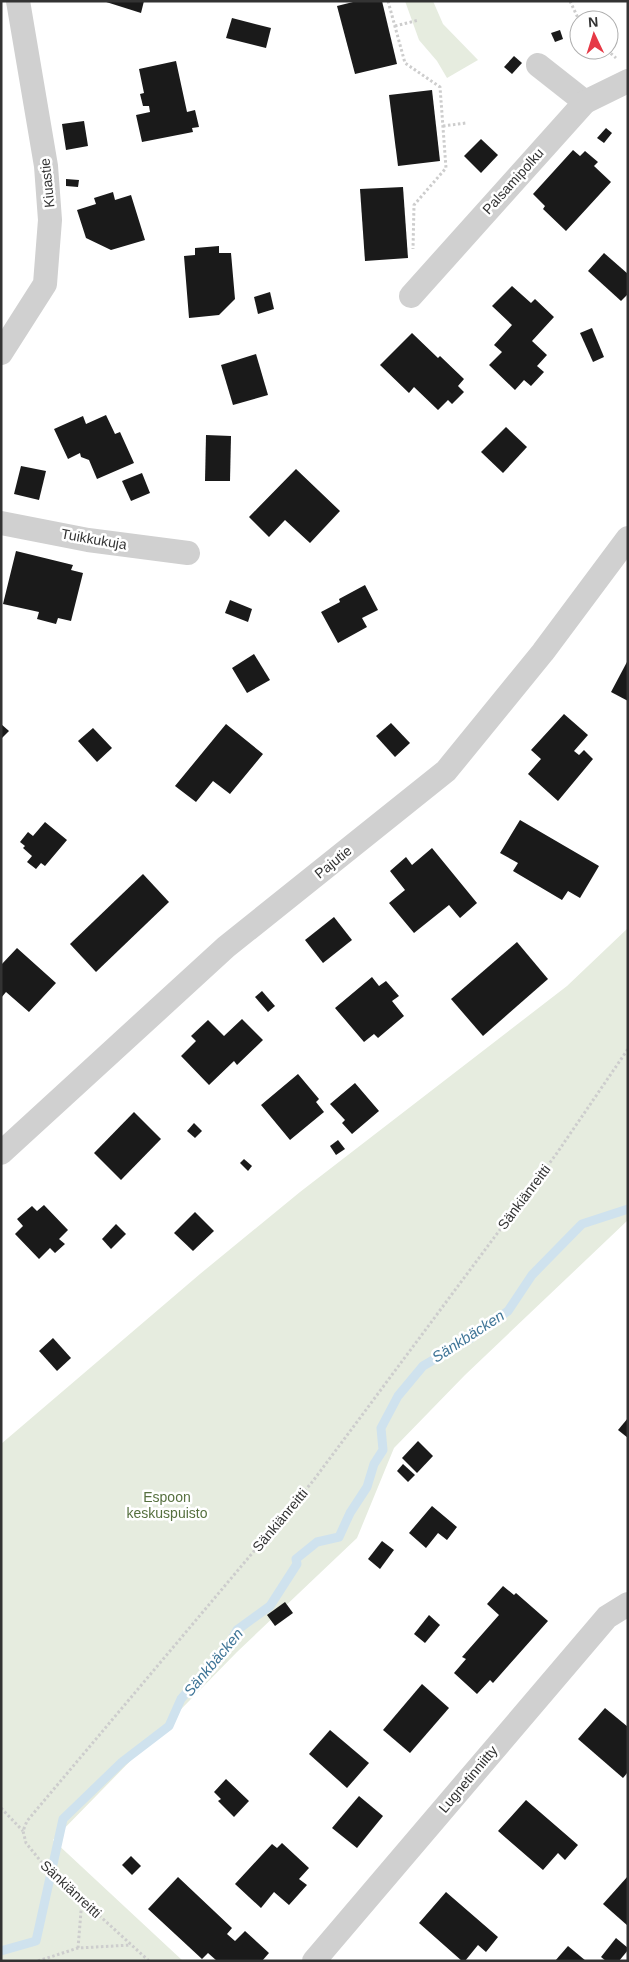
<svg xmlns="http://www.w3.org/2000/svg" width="629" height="1962" font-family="Arial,sans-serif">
	<rect width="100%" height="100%" fill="#fff"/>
	<g fill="#e6ecdf">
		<path d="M 405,1 L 433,1 L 443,24 L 478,60 L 447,78 L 437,61 L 419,40 Z"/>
		<path d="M 628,928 L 628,1220 L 465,1375 L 394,1448 L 357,1538 L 237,1652 L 53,1840 L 183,1961 L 1,1961 L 1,1444 L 200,1274 L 300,1192 L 567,986 Z"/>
	</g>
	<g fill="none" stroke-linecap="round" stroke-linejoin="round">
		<path stroke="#cfe2ee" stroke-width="9" d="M 1,1951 L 36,1941 L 63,1819 L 122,1762 L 169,1726 L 181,1699 L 231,1641 L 237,1630 L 270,1606 L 297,1564 L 296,1559 L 317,1542 L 339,1537 L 350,1513 L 367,1487 L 374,1464 L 383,1450 L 381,1428 L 398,1396 L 423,1366 L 471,1338 L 508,1311 L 532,1275 L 582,1224 L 628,1209"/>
	</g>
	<g fill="#1a1a1a">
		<path d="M 103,1 L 144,1 L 141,13 Z"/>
		<path d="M 357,1 L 382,1 L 397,64 L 355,74 L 337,6 Z"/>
		<path d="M 232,18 L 271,28 L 266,48 L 226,38 Z"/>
		<path d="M 560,30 L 563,39 L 555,42 L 551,33 Z"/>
		<path d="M 514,56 L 522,63 L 512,74 L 504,67 Z"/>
		<path d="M 176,61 L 187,112 L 195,110 L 199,127 L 192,128 L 193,132 L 142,142 L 136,115 L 150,112 L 149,106 L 143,106 L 140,94 L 144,93 L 139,69 Z"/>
		<path d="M 432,90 L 440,161 L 398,166 L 389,95 Z"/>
		<path d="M 84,121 L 88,146 L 66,150 L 62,124 Z"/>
		<path d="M 606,128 L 612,133 L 604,143 L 597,138 Z"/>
		<path d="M 481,139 L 498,155 L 481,173 L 464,156 Z"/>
		<path d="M 573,150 L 580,156 L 585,151 L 598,162 L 594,166 L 611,182 L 566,231 L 543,209 L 545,206 L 533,194 Z"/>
		<path d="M 66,179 L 79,180 L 78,187 L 66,186 Z"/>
		<path d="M 403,187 L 408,258 L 365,261 L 360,189 Z"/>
		<path d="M 113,192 L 115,200 L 131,195 L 145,240 L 111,250 L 86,238 L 77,210 L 96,204 L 94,198 Z"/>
		<path d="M 219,246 L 219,253 L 231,253 L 235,299 L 219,315 L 189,318 L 184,256 L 195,255 L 195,248 Z"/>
		<path d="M 604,253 L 628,274 L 628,294 L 621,301 L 588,271 Z"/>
		<path d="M 512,286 L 531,303 L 535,299 L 554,317 L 532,341 L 547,355 L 537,366 L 544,372 L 531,386 L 524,380 L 515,390 L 489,365 L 502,352 L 494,345 L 512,325 L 492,306 Z"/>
		<path d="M 270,292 L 274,309 L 258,314 L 254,297 Z"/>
		<path d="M 592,328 L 604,357 L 593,362 L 580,333 Z"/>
		<path d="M 412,333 L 438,358 L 440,356 L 464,379 L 458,386 L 464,392 L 452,404 L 448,400 L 438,410 L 414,387 L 409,393 L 380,365 Z"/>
		<path d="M 256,354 L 268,395 L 233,405 L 221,365 Z"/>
		<path d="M 106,415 L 115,434 L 120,432 L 134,463 L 97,479 L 89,460 L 81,457 L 80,453 L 68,459 L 54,429 L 83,416 L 86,424 Z"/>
		<path d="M 506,427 L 527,447 L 503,473 L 481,452 Z"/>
		<path d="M 206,435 L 231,436 L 230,481 L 205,481 Z"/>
		<path d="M 21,466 L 46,471 L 39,500 L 14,494 Z"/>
		<path d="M 296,469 L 340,511 L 310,543 L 285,520 L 269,537 L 249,517 Z"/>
		<path d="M 142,473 L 150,493 L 131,501 L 122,481 Z"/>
		<path d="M 16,551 L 73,565 L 71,570 L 83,573 L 71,621 L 58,618 L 56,624 L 37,619 L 39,612 L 3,604 Z"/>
		<path d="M 365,585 L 378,610 L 362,618 L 367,627 L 338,643 L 321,612 L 340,602 L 339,599 Z"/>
		<path d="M 230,600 L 252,609 L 248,622 L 225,613 Z"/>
		<path d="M 254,654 L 270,680 L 247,693 L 232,668 Z"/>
		<path d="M 628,660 L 628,701 L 611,692 Z"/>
		<path d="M 564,714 L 588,735 L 574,751 L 579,755 L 584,750 L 593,759 L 558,801 L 528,774 L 541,759 L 531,750 Z"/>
		<path d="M 391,723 L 410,743 L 395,757 L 376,736 Z"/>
		<path d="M 1,724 L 9,731 L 1,739 Z"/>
		<path d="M 226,724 L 263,754 L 230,794 L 213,781 L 196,802 L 175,786 Z"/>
		<path d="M 93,728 L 112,748 L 97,762 L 78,741 Z"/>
		<path d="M 520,820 L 599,866 L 580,898 L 568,891 L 562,900 L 513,871 L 518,863 L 500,853 Z"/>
		<path d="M 45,822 L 67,840 L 45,866 L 41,863 L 36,869 L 27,862 L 32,856 L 23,848 L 25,846 L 20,842 L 28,832 L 33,836 Z"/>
		<path d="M 432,848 L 477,903 L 460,918 L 449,905 L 414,933 L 389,903 L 405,890 L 390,871 L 406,857 L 412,865 Z"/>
		<path d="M 143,874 L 169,902 L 96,972 L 70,944 Z"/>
		<path d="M 334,917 L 352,940 L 323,963 L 305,940 Z"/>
		<path d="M 517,942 L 548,979 L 483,1036 L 451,999 Z"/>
		<path d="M 17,948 L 56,983 L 29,1012 L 6,992 L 1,998 L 1,965 Z"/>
		<path d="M 372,977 L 379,986 L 386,981 L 399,996 L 392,1001 L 404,1016 L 378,1038 L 374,1034 L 364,1042 L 335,1008 Z"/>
		<path d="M 262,991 L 275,1006 L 268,1012 L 255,997 Z"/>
		<path d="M 242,1019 L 263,1040 L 237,1065 L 234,1061 L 209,1085 L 181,1056 L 196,1041 L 191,1036 L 208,1020 L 224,1036 Z"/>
		<path d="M 298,1074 L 319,1099 L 316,1102 L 324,1112 L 290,1140 L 261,1105 Z"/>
		<path d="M 355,1083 L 379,1111 L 352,1134 L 342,1123 L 345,1120 L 330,1104 Z"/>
		<path d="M 134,1112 L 161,1139 L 121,1180 L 94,1153 Z"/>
		<path d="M 194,1123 L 202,1131 L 195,1138 L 187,1131 Z"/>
		<path d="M 338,1140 L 345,1149 L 336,1155 L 330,1146 Z"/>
		<path d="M 244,1159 L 252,1166 L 248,1171 L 240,1163 Z"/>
		<path d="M 44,1205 L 68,1230 L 59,1239 L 65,1244 L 55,1253 L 50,1248 L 39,1259 L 15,1234 L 23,1226 L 17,1219 L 32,1206 L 37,1211 Z"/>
		<path d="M 195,1212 L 214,1231 L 193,1251 L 174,1233 Z"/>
		<path d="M 116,1224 L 126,1234 L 111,1249 L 102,1239 Z"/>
		<path d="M 53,1338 L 71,1358 L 57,1371 L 39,1351 Z"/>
		<path d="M 628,1418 L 628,1438 L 618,1430 Z"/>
		<path d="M 418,1441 L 433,1456 L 417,1473 L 402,1458 Z"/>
		<path d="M 403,1464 L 415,1475 L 408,1482 L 397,1471 Z"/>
		<path d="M 432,1506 L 457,1527 L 447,1540 L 438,1533 L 426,1548 L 409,1533 Z"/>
		<path d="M 382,1541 L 394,1550 L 380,1569 L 368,1559 Z"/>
		<path d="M 503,1586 L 514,1595 L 516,1593 L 548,1621 L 493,1683 L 490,1680 L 477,1694 L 454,1673 L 466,1659 L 462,1657 L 499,1615 L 487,1604 Z"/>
		<path d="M 285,1602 L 293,1613 L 275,1626 L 267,1615 Z"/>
		<path d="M 429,1615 L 440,1625 L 425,1643 L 414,1634 Z"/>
		<path d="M 422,1684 L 449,1708 L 410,1753 L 383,1730 Z"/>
		<path d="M 605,1708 L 628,1727 L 628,1772 L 623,1778 L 578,1739 Z"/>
		<path d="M 330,1730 L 369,1763 L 347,1788 L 309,1754 Z"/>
		<path d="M 226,1779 L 249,1801 L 234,1817 L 218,1801 L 221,1799 L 214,1792 Z"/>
		<path d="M 359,1796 L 383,1816 L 357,1848 L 332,1828 Z"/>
		<path d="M 526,1800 L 578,1845 L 565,1860 L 558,1853 L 543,1870 L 498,1831 Z"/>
		<path d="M 282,1843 L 309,1868 L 299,1879 L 307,1885 L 289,1905 L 274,1892 L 261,1908 L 235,1884 L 272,1844 L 277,1848 Z"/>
		<path d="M 131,1856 L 141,1866 L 132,1875 L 122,1865 Z"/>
		<path d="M 628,1876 L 628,1926 L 603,1904 Z"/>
		<path d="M 178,1877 L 232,1928 L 227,1934 L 235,1941 L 245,1931 L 269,1953 L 262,1961 L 217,1961 L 208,1953 L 202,1959 L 148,1909 Z"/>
		<path d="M 446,1892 L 498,1937 L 486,1952 L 478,1945 L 465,1961 L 462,1961 L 419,1923 Z"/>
		<path d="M 616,1938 L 628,1948 L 628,1950 L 619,1961 L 606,1961 L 601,1957 Z"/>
		<path d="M 568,1946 L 586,1961 L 555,1961 Z"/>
	</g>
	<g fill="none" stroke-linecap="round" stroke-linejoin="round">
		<g stroke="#cdcdcd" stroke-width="3" stroke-dasharray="2.5 2.5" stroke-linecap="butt">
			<path d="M 388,1 L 405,63 L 440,87 L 446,168 L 414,205 L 413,249"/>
			<path d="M 570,1 L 579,20"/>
			<path d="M 395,26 L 419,20"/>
			<path d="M 607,50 L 616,58"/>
			<path d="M 443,126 L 466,123"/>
			<path d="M 1,1808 L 23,1831"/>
			<path d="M 78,1948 L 82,1899"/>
			<path d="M 38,1961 L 78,1948 L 131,1945"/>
			<path d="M 149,1961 L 43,1864 L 26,1843 L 23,1831 L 27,1821 L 313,1481 L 557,1153 L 628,1049"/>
		</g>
		<g stroke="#d0d0d0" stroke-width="24">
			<path d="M 538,65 L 585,102"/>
			<path d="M 411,296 L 585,102 L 628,81"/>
			<path d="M 1,353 L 45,284 L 50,220 L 46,166 L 18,1"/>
			<path d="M 1,523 L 88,540 L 188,553"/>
			<path d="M 1,1153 L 226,947 L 446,771 L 543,652 L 628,538"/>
			<path d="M 314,1961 L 607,1617 L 628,1604"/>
		</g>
	</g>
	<g text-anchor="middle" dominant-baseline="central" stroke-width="5" stroke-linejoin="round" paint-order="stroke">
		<g font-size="14" fill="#333" stroke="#fff">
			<text transform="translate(513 181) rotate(-48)">Palsamipolku</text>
			<text transform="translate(47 183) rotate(-96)">Kiuastie</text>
			<text transform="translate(94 539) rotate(10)">Tuikkukuja</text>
			<text transform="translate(333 862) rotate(-39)">Pajutie</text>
			<text transform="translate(524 1197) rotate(-53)">Sänkiänreitti</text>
			<text transform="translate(280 1520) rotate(-50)">Sänkiänreitti</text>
			<text transform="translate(468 1779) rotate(-50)">Lugnetinniitty</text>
			<text transform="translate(71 1889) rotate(43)">Sänkiänreitti</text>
		</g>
		<g font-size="14" fill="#56703f" stroke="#fff">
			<text x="167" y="1497">Espoon<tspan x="167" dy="16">keskuspuisto</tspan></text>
		</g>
		<g font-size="15" font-style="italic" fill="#3f7597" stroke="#fff">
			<text transform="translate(468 1336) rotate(-33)">Sänkbäcken</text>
			<text transform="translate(213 1662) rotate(-50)">Sänkbäcken</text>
		</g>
	</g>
	<rect width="629" height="1962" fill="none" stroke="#333333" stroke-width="5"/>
	<g transform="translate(594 35) rotate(356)"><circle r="24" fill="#ffffff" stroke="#adadad"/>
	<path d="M0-4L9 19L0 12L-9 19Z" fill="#e63946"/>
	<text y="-8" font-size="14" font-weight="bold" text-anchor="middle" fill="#333333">N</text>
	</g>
</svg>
